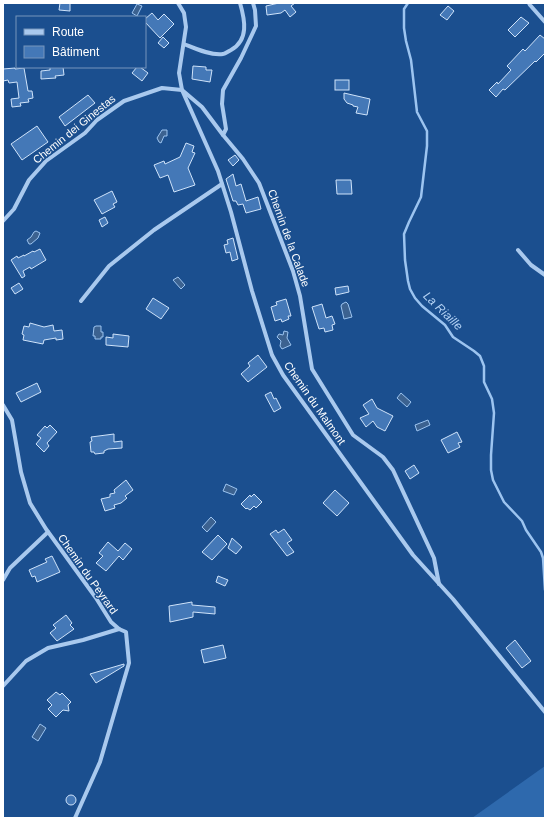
<svg xmlns="http://www.w3.org/2000/svg" width="548" height="821" font-family="Helvetica,sans-serif">
	<rect width="100%" height="100%" fill="#1b4f8f"/>
	<path fill="#2e69ad" d="M 545,766 L 545,818 L 472,818 Z"/>
	<g fill="#3c6290" stroke="#9cc4f0">
		<path d="M 137,4 L 142,6 L 137,16 L 132,13 Z"/>
		<path d="M 162,130 L 167,130 L 167,136 L 164,136 L 161,143 L 159,142 L 157,138 Z"/>
		<path d="M 36,231 L 40,233 L 38,238 L 31,244 L 29,244 L 27,240 L 31,237 L 34,232 Z"/>
		<path d="M 178,277 L 185,285 L 181,289 L 173,280 Z"/>
		<path d="M 346,302 L 348,304 L 352,317 L 344,319 L 341,306 L 342,304 Z"/>
		<path d="M 96,326 L 101,326 L 101,332 L 103,332 L 103,337 L 101,337 L 101,339 L 95,339 L 95,336 L 93,336 L 94,327 Z"/>
		<path d="M 284,331 L 288,332 L 287,338 L 291,345 L 282,349 L 280,346 L 281,341 L 277,337 L 279,334 L 283,335 Z"/>
		<path d="M 401,393 L 411,402 L 407,407 L 397,398 Z"/>
		<path d="M 428,420 L 430,425 L 417,431 L 415,425 Z"/>
		<path d="M 226,484 L 237,489 L 234,495 L 223,491 Z"/>
		<path d="M 211,517 L 216,522 L 207,532 L 202,527 Z"/>
		<path d="M 40,724 L 46,728 L 38,741 L 32,737 Z"/>
	</g>
	<g fill="none" stroke-linecap="round" stroke-linejoin="round">
		<path stroke="#9cc4f0" stroke-width="2.5" d="M 408,3 L 404,9 L 404,28 L 406,41 L 411,60 L 417,112 L 427,131 L 427,146 L 421,197 L 409,222 L 404,234 L 405,260 L 408,281 L 410,289 L 415,298 L 422,306 L 445,325 L 453,337 L 474,351 L 480,356 L 484,366 L 484,382 L 492,399 L 494,413 L 491,455 L 491,470 L 493,480 L 504,502 L 522,521 L 526,530 L 541,552 L 543,558 L 545,590"/>
	</g>
	<g fill="#4478b7" stroke="#cfe3fa">
		<path d="M 60,3 L 70,3 L 70,11 L 59,10 Z"/>
		<path d="M 279,3 L 295,3 L 291,6 L 296,12 L 290,17 L 285,10 L 281,13 L 267,15 L 266,6 Z"/>
		<path d="M 448,6 L 454,11 L 447,20 L 440,15 Z"/>
		<path d="M 152,13 L 158,20 L 164,14 L 174,24 L 160,38 L 145,22 L 145,19 Z"/>
		<path d="M 521,17 L 529,23 L 515,37 L 508,30 Z"/>
		<path d="M 540,35 L 545,39 L 545,53 L 536,62 L 535,61 L 505,90 L 503,89 L 496,97 L 489,90 L 497,82 L 498,84 L 511,70 L 507,66 L 523,49 L 525,51 Z"/>
		<path d="M 163,37 L 169,43 L 164,48 L 158,43 Z"/>
		<path d="M 193,66 L 206,67 L 206,70 L 212,70 L 210,82 L 192,79 Z"/>
		<path d="M 50,67 L 63,67 L 64,75 L 55,76 L 56,78 L 41,79 L 41,71 L 50,70 Z"/>
		<path d="M 137,67 L 140,67 L 148,73 L 142,81 L 132,73 Z"/>
		<path d="M 15,68 L 15,69 L 24,68 L 28,91 L 32,91 L 33,98 L 28,99 L 29,102 L 20,103 L 21,106 L 12,107 L 11,99 L 19,98 L 17,82 L 9,83 L 8,80 L 3,81 L 3,69 Z"/>
		<rect x="335" y="80" width="14" height="10"/>
		<path d="M 344,93 L 370,99 L 367,115 L 356,113 L 358,107 L 353,106 L 353,105 L 347,103 L 344,99 Z"/>
		<path d="M 88,95 L 95,103 L 65,126 L 59,117 Z"/>
		<path d="M 37,126 L 48,142 L 22,160 L 11,144 Z"/>
		<path d="M 186,143 L 194,146 L 192,152 L 195,153 L 188,168 L 195,185 L 174,192 L 168,175 L 160,178 L 154,165 L 164,161 L 165,164 L 180,157 Z"/>
		<path d="M 235,155 L 239,160 L 233,166 L 228,160 Z"/>
		<path d="M 233,174 L 236,186 L 241,184 L 246,201 L 258,197 L 261,209 L 246,213 L 243,204 L 238,205 L 236,201 L 233,201 L 226,179 Z"/>
		<path d="M 336,180 L 351,180 L 352,194 L 337,194 Z"/>
		<path d="M 112,191 L 117,202 L 113,204 L 115,207 L 102,214 L 94,200 Z"/>
		<path d="M 105,217 L 108,223 L 102,227 L 99,220 Z"/>
		<path d="M 233,238 L 238,259 L 232,261 L 230,252 L 226,253 L 224,245 L 228,244 L 227,240 Z"/>
		<path d="M 40,249 L 46,260 L 31,269 L 30,267 L 23,271 L 25,276 L 22,278 L 11,260 L 17,256 L 18,258 L 24,255 L 24,256 L 33,251 L 34,252 Z"/>
		<path d="M 19,283 L 23,289 L 15,294 L 11,288 Z"/>
		<path d="M 348,286 L 349,292 L 336,295 L 335,288 Z"/>
		<path d="M 153,298 L 169,308 L 161,319 L 146,309 Z"/>
		<path d="M 286,299 L 291,316 L 288,316 L 289,319 L 282,322 L 281,319 L 275,321 L 271,307 L 277,305 L 276,302 Z"/>
		<path d="M 322,304 L 326,318 L 332,316 L 335,324 L 332,325 L 333,330 L 325,332 L 324,328 L 319,329 L 312,307 Z"/>
		<path d="M 30,323 L 44,327 L 53,325 L 54,331 L 62,330 L 63,339 L 56,340 L 56,338 L 44,340 L 43,344 L 23,340 L 24,335 L 22,334 L 24,326 L 29,327 Z"/>
		<path d="M 113,334 L 129,336 L 128,347 L 106,345 L 106,337 L 113,338 Z"/>
		<path d="M 258,355 L 267,367 L 248,382 L 241,374 L 250,366 L 248,363 Z"/>
		<path d="M 37,383 L 41,392 L 21,402 L 16,393 Z"/>
		<path d="M 271,392 L 274,399 L 276,398 L 281,408 L 274,412 L 265,395 Z"/>
		<path d="M 372,399 L 377,408 L 393,416 L 385,431 L 377,427 L 373,421 L 366,427 L 360,418 L 369,414 L 363,405 Z"/>
		<path d="M 50,425 L 57,432 L 47,443 L 49,446 L 44,452 L 36,444 L 41,438 L 37,435 L 45,426 L 47,428 Z"/>
		<path d="M 457,432 L 462,442 L 458,443 L 460,447 L 448,453 L 441,440 Z"/>
		<path d="M 114,434 L 114,442 L 122,441 L 122,448 L 108,449 L 104,451 L 104,453 L 95,454 L 94,452 L 91,452 L 90,442 L 92,441 L 91,437 Z"/>
		<path d="M 414,465 L 419,473 L 410,479 L 405,471 Z"/>
		<path d="M 126,480 L 133,490 L 125,496 L 127,498 L 121,503 L 114,505 L 115,508 L 105,511 L 101,499 L 110,497 L 110,494 L 115,493 L 114,490 Z"/>
		<path d="M 335,490 L 349,503 L 337,516 L 323,503 Z"/>
		<path d="M 254,494 L 262,502 L 256,508 L 254,506 L 250,510 L 247,508 L 246,509 L 241,504 L 250,495 L 251,497 Z"/>
		<path d="M 284,529 L 292,540 L 287,543 L 294,552 L 287,556 L 270,534 L 276,530 L 278,533 Z"/>
		<path d="M 218,535 L 227,544 L 212,560 L 202,552 Z"/>
		<path d="M 232,538 L 242,547 L 236,554 L 228,548 Z"/>
		<path d="M 108,542 L 118,551 L 125,543 L 132,549 L 123,560 L 119,556 L 106,571 L 96,563 L 103,556 L 99,553 Z"/>
		<path d="M 52,556 L 60,572 L 37,582 L 35,576 L 32,577 L 29,570 L 47,562 L 45,559 Z"/>
		<path d="M 218,576 L 228,580 L 225,586 L 216,582 Z"/>
		<path d="M 192,602 L 192,605 L 215,607 L 215,614 L 193,612 L 193,617 L 170,622 L 169,606 Z"/>
		<path d="M 66,615 L 72,623 L 70,625 L 74,629 L 57,641 L 50,633 L 56,628 L 53,625 Z"/>
		<path d="M 515,640 L 531,661 L 522,668 L 506,648 Z"/>
		<path d="M 223,645 L 226,658 L 204,663 L 201,650 Z"/>
		<path d="M 124,664 L 124,666 L 96,683 L 90,674 Z"/>
		<path d="M 56,692 L 60,695 L 62,693 L 71,702 L 68,705 L 69,711 L 63,710 L 56,717 L 48,709 L 52,705 L 47,700 Z"/>
		<circle cx="71" cy="800" r="5"/>
	</g>
	<g fill="none" stroke-linecap="round" stroke-linejoin="round">
		<g stroke="#a9c9ee" stroke-width="4">
			<path d="M 178,3 L 184,13 L 186,27 L 179,73 L 182,90 L 218,171 L 231,212 L 252,291 L 272,355 L 283,375 L 413,555 L 453,599 L 545,712"/>
			<path d="M 529,3 L 530,5 L 545,22"/>
			<path d="M 184,44 C 194,48 211,56 223,54 C 225,54 229,51 231,50 C 249,40 245,20 240,3"/>
			<path d="M 223,135 L 243,159 L 259,183 L 293,271 L 300,296 L 312,369 L 353,435 L 383,457 L 393,470 L 434,558 L 439,584"/>
			<path d="M 3,221 L 14,209 L 29,180 L 46,161 L 85,133 L 97,120 L 124,101 L 162,88 L 182,90 L 202,107 L 223,135 L 226,129 L 222,104 L 223,90 L 241,58 L 256,26 L 255,10 L 253,3"/>
			<path d="M 518,250 L 531,265 L 545,275"/>
			<path d="M 81,301 L 109,266 L 154,230 L 222,184"/>
			<path d="M 3,405 L 12,420 L 21,472 L 30,503 L 46,529 L 96,598 L 111,622 L 119,629 L 126,632 L 129,663 L 100,762 L 75,818"/>
			<path d="M 3,580 L 10,568 L 48,532"/>
			<path d="M 3,686 L 26,661 L 48,648 L 83,640 L 119,629"/>
		</g>
	</g>
	<g text-anchor="middle" dominant-baseline="central" stroke-width="3" stroke-linejoin="round" paint-order="stroke">
		<g font-size="11" fill="#fff" stroke="#1b4f8f">
			<text transform="translate(74 129) rotate(-39)">Chemin dei Ginestas</text>
			<text transform="translate(289 238) rotate(70)">Chemin de la Calade</text>
			<text transform="translate(315 403) rotate(55)">Chemin du Malmont</text>
			<text transform="translate(88 574) rotate(55)">Chemin du Peyrard</text>
		</g>
		<g font-size="12" font-style="italic" fill="#b5d3f5" stroke="#1b4f8f">
			<text transform="translate(443 311) rotate(44)">La Riaille</text>
		</g>
	</g>
	<rect width="548" height="821" fill="none" stroke="#ffffff" stroke-width="8"/>
	<rect x="16" y="16" width="130" height="52" fill="#1b4f8f" stroke="#7695bc"/>
	<rect x="24" y="29" width="20" height="6" fill="#a9c9ee" stroke="#7695bc"/>
	<text x="52" y="36" font-size="12" fill="#ffffff">Route</text>
	<rect x="24" y="46" width="20" height="12" fill="#4478b7" stroke="#7695bc"/>
	<text x="52" y="56" font-size="12" fill="#ffffff">Bâtiment</text>
</svg>
